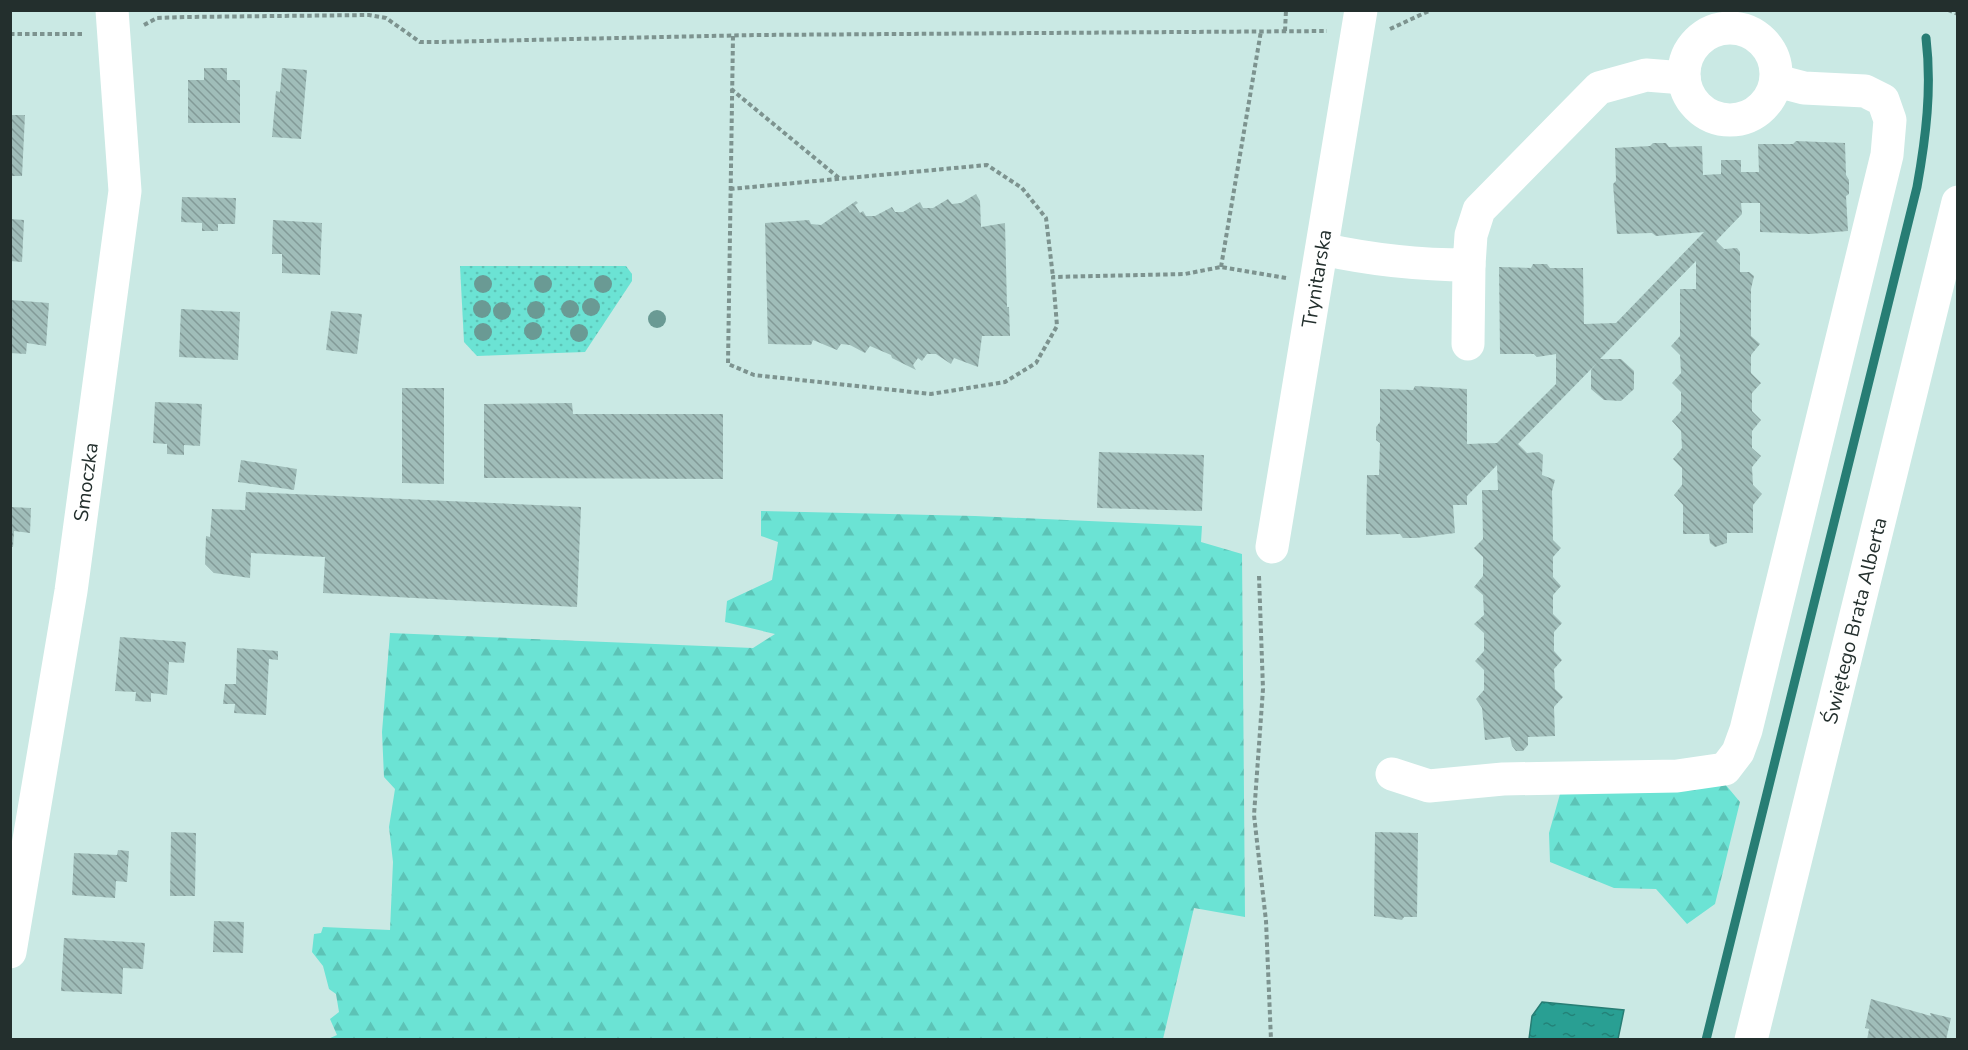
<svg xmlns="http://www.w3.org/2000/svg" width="1968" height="1050" font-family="'Nunito Sans',sans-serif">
	<defs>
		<pattern id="grass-dots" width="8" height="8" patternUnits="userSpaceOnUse" patternTransform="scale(1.5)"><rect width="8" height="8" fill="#6be3d4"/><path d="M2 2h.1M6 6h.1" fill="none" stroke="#5cc3b6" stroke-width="1.8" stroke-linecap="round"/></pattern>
		<pattern id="forest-firs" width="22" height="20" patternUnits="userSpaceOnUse" patternTransform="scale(1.5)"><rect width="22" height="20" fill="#6be3d4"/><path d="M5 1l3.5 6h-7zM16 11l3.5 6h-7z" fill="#5cc3b6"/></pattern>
		<pattern id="water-ripples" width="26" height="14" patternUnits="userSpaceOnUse" patternTransform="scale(1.5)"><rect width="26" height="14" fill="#299f93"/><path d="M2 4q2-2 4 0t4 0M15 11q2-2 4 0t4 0" fill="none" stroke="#238278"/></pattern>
		<pattern id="building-back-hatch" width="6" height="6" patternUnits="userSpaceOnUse" patternTransform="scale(1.5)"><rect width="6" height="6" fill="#a0bdb9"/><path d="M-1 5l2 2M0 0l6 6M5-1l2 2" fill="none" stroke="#829a97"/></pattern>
	</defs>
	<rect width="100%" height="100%" fill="#cae9e4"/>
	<path fill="url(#grass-dots)" d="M 460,266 L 626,266 L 632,274 L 632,281 L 585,352 L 477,356 L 464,342 Z"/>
	<g fill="url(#forest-firs)">
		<path d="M 761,511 L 975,516 L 1202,526 L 1201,542 L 1242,554 L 1245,917 L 1194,908 L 1163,1039 L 328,1039 L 337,1035 L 330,1019 L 339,1012 L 336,994 L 329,989 L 323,966 L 312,952 L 314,934 L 321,933 L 323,927 L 390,930 L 393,862 L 389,827 L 395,789 L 384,777 L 382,732 L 390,633 L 753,648 L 775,634 L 725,622 L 727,601 L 772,580 L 778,542 L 761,536 Z"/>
		<path d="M 1725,784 L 1740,802 L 1715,904 L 1687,924 L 1656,889 L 1614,888 L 1550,862 L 1549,833 L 1560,794 Z"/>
	</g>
	<path fill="url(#water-ripples)" stroke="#277d74" stroke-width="1.5" d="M 1542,1002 L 1624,1010 L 1618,1039 L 1529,1039 L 1532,1016 Z"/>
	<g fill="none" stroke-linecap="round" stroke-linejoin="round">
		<path stroke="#277d74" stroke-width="9" d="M 1706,1040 L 1917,187 C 1926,137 1932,88 1926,38"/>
	</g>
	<g fill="url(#building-back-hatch)">
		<path d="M 204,68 L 227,68 L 227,80 L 240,80 L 240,123 L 188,123 L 188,80 L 204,80 Z"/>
		<path d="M 282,68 L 307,70 L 301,139 L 272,137 L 276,91 L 280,92 Z"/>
		<path d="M 10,115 L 25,115 L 22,176 L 10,176 Z"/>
		<path d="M 1796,141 L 1845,143 L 1846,175 L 1849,180 L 1849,194 L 1846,196 L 1848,231 L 1810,234 L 1760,232 L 1760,203 L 1741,203 L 1742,214 L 1716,241 L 1724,249 L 1737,248 L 1740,252 L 1740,272 L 1749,272 L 1754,276 L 1751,289 L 1751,336 L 1760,344 L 1751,355 L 1751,373 L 1761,383 L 1752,393 L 1752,411 L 1761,420 L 1752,431 L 1752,448 L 1761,456 L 1752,467 L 1753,485 L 1762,494 L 1753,505 L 1753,533 L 1727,533 L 1727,543 L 1715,547 L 1710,543 L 1709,534 L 1683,534 L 1683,505 L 1674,495 L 1682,485 L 1682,468 L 1673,459 L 1682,448 L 1681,431 L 1672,421 L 1681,411 L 1681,392 L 1672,383 L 1681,373 L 1680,355 L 1671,346 L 1680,336 L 1680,289 L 1696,289 L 1696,261 L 1600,359 L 1621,359 L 1634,371 L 1634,389 L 1621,401 L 1604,400 L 1591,389 L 1591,370 L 1597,363 L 1518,444 L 1527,453 L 1539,452 L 1543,455 L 1542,475 L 1555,480 L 1552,491 L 1553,540 L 1561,548 L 1553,557 L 1553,577 L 1561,586 L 1553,595 L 1553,614 L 1562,623 L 1554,632 L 1554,651 L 1562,660 L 1554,669 L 1555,689 L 1563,697 L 1554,707 L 1555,736 L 1528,737 L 1528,745 L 1523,751 L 1516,751 L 1512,746 L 1510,737 L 1485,740 L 1482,708 L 1476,699 L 1484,690 L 1484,670 L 1475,661 L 1484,651 L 1484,633 L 1474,624 L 1484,615 L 1483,595 L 1474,587 L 1483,576 L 1483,557 L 1474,548 L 1483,539 L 1482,490 L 1498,490 L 1497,465 L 1467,496 L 1467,505 L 1453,505 L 1455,533 L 1416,538 L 1403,538 L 1400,534 L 1366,535 L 1367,475 L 1379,475 L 1380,443 L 1376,440 L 1376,427 L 1380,422 L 1380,389 L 1413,390 L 1415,386 L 1467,389 L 1467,444 L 1497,443 L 1556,384 L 1556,354 L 1537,357 L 1534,354 L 1500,354 L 1499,267 L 1531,268 L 1533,264 L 1547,264 L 1550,268 L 1583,268 L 1584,324 L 1616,323 L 1704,232 L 1656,236 L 1652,233 L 1617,234 L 1613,184 L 1616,181 L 1615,148 L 1650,146 L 1653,143 L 1666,143 L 1669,147 L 1702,146 L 1703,175 L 1721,174 L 1721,160 L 1741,160 L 1741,172 L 1759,172 L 1758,144 L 1793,144 Z"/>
		<path d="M 976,194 L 980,201 L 981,227 L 1005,223 L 1007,307 L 1009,307 L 1010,336 L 982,336 L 978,367 L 954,358 L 951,364 L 936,354 L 927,354 L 922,361 L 918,358 L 913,365 L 916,370 L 892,358 L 891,355 L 870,346 L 865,353 L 850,345 L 841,344 L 837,350 L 813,340 L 811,345 L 768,344 L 765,223 L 809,220 L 811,224 L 821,225 L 856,201 L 858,203 L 855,205 L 860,213 L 863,211 L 866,216 L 875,216 L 892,207 L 895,212 L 903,212 L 920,202 L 923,208 L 933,208 L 948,199 L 952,204 L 961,203 Z"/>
		<path d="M 182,197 L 236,198 L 235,224 L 218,224 L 218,231 L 202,231 L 202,223 L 181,222 Z"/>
		<path d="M 10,219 L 24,220 L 22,262 L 10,261 Z"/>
		<path d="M 273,220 L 322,223 L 320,275 L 282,273 L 282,254 L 272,254 Z"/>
		<path d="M 10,300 L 49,303 L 46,346 L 27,343 L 26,354 L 10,353 Z"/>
		<path d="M 181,309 L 240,312 L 238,360 L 179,357 Z"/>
		<path d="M 331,311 L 362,314 L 357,354 L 326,350 Z"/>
		<path d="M 402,388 L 444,388 L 444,484 L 402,483 Z"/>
		<path d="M 155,402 L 202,404 L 200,446 L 184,445 L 184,455 L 167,454 L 167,444 L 153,443 Z"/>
		<path d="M 572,403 L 573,414 L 723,414 L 723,479 L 484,478 L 484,404 Z"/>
		<path d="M 1099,452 L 1204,455 L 1202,511 L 1097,508 Z"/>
		<path d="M 241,460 L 297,469 L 294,490 L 238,482 Z"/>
		<path d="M 246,492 L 581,507 L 577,607 L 323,593 L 325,557 L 251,553 L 250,578 L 214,573 L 205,564 L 206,536 L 210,537 L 212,509 L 245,510 Z"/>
		<path d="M 10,507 L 31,508 L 30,533 L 14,531 L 13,547 L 10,547 Z"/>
		<path d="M 120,637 L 186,642 L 184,663 L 169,662 L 167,695 L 151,693 L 151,702 L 135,701 L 136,692 L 115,691 Z"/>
		<path d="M 237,648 L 278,651 L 278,660 L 269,659 L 266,715 L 234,713 L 235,704 L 223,704 L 225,684 L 236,684 Z"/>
		<path d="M 171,832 L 196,833 L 195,896 L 170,896 Z"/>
		<path d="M 1375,832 L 1418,833 L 1417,917 L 1404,917 L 1402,920 L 1374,916 Z"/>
		<path d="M 118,850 L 129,851 L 127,882 L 116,881 L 115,898 L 72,895 L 74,853 L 117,855 Z"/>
		<path d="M 214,921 L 244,922 L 243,953 L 213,952 Z"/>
		<path d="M 64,938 L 145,943 L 143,969 L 123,968 L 122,994 L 61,991 Z"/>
		<path d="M 1871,999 L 1931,1016 L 1930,1013 L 1951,1018 L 1946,1040 L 1867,1040 L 1869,1029 L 1865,1028 Z"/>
	</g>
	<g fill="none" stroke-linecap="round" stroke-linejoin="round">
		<g stroke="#7d938f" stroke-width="4" stroke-dasharray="4.5 3" stroke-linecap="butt">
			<path d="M 1948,10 L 1958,14"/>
			<path d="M 144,25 L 157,18 L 186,17 L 369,15 L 386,18 L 420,42 L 439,42 L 755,35 L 1327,31"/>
			<path d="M 1390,29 L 1431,10"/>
			<path d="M 1285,31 L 1286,10"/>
			<path d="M 10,34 L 82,34"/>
			<path d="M 733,36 L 728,364 L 754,375 L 931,394 L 1005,382 L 1036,363 L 1057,326 L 1053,277 L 1185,274 L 1221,267 L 1286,278"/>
			<path d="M 731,89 L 839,178"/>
			<path d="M 730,189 L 987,165 L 1022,188 L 1046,218 L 1053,277"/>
			<path d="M 1221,267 L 1261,31"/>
			<path d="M 1259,576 L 1263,689 L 1254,815 L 1266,921 L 1271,1040"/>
		</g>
		<g stroke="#fff" stroke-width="33">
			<circle cx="1730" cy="74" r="46"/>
			<path d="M 1322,249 C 1372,260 1419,265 1469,265 L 1471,235 L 1479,210 L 1599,88 L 1646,75 L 1684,78"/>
			<path d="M 1468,344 L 1469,265"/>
			<path id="s1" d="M 1272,547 L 1361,10"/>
			<path d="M 1392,774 L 1429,786 L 1503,779 L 1677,776 L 1725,769 L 1738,752 L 1746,730 L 1887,155 L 1890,120 L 1883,100 L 1865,91 L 1804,88 L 1777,81"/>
			<path id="s2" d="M 10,952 L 71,591 L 125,191 L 112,10"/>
			<path id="s3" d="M 1751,1040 L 1958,202"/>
		</g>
	</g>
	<g fill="#6a9a94">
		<circle cx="483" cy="284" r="9"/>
		<circle cx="543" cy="284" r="9"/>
		<circle cx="603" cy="284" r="9"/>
		<circle cx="591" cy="307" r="9"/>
		<circle cx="482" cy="309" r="9"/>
		<circle cx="570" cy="309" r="9"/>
		<circle cx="536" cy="310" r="9"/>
		<circle cx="502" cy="311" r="9"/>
		<circle cx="657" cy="319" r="9"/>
		<circle cx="533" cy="331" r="9"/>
		<circle cx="483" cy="332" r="9"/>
		<circle cx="579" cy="333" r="9"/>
	</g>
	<g text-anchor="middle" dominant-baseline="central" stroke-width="4.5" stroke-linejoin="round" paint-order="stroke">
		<g font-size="20" fill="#232f2d" stroke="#cae9e4">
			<text stroke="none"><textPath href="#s1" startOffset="272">Trynitarska</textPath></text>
			<text stroke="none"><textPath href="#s2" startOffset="476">Smoczka</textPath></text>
			<text stroke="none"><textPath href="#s3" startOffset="432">Świętego Brata Alberta</textPath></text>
		</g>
	</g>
	<rect width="1968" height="1050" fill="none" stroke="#232f2d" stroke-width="24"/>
</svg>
